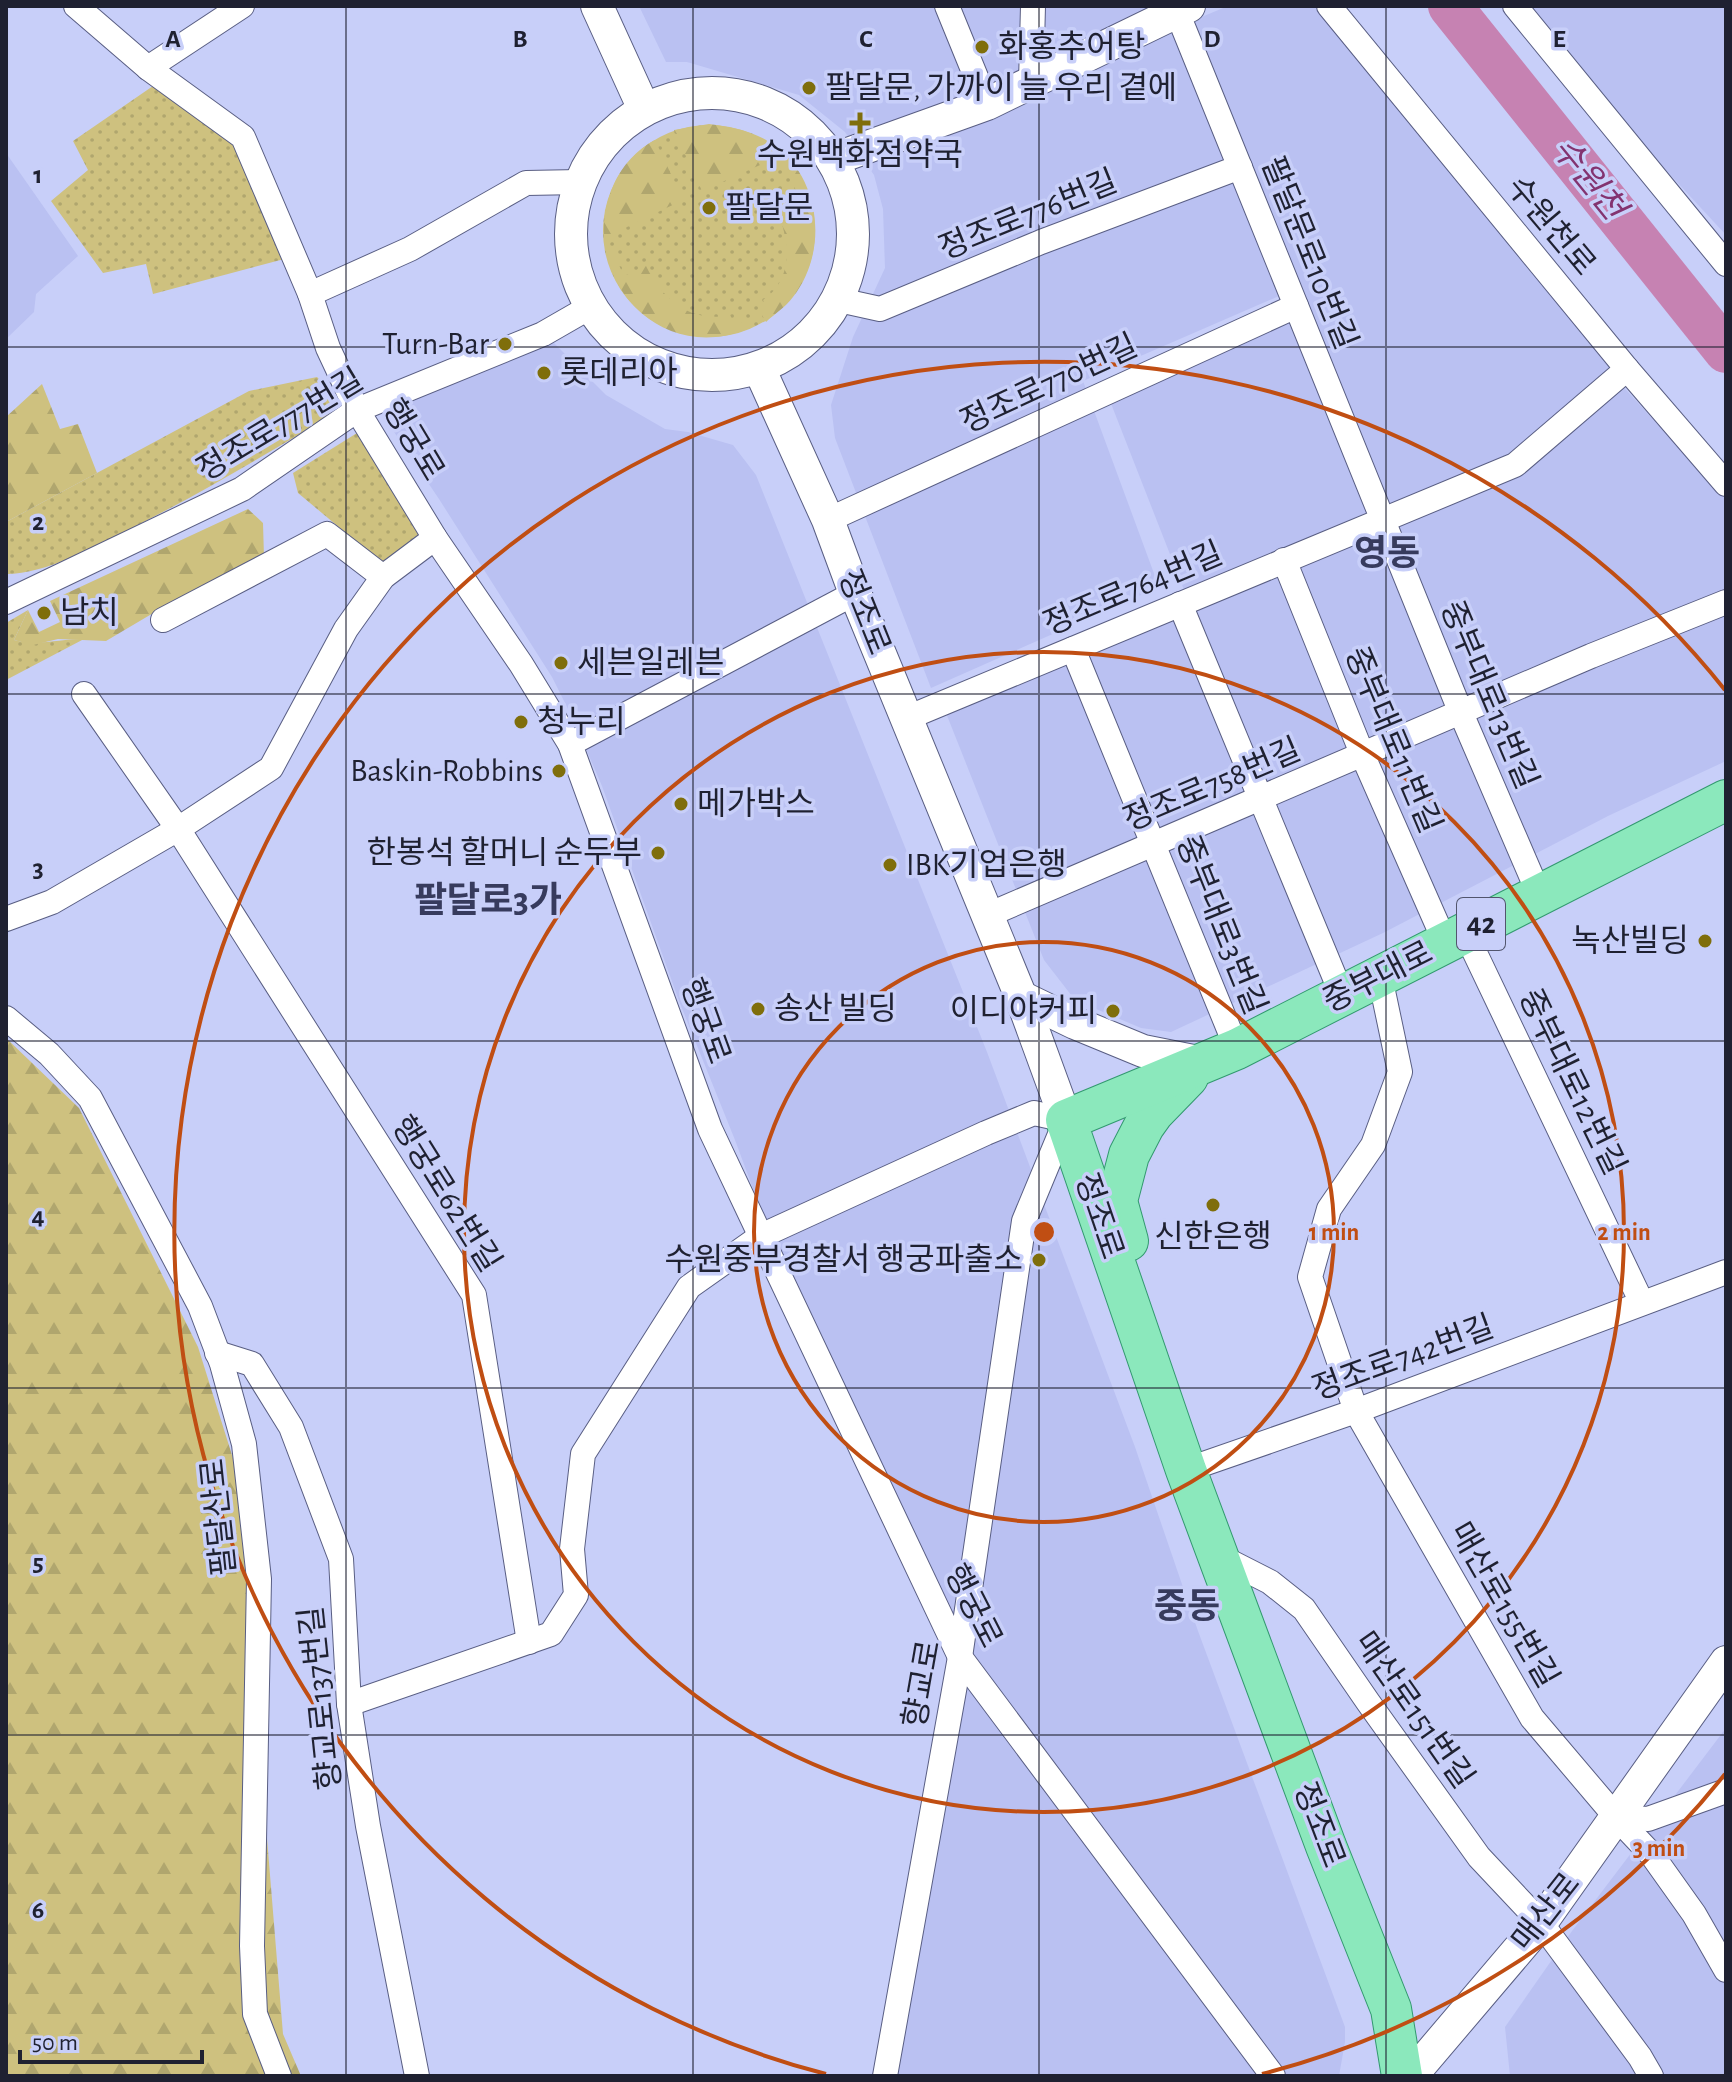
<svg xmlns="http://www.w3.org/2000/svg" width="1732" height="2082" font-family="'Alegreya Sans','Noto Sans KR',sans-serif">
	<defs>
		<pattern id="grass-dots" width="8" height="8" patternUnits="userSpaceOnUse" patternTransform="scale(2)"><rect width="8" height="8" fill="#cec17f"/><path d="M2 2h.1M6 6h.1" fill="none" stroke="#b0a66e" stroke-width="1.8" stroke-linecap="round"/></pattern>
		<pattern id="forest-firs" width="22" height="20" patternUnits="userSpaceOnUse" patternTransform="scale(2)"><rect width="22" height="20" fill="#cec17f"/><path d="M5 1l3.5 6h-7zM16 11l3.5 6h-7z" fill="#b0a66e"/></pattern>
		<pattern id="water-ripples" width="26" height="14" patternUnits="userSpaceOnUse" patternTransform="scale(2)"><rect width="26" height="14" fill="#c682b2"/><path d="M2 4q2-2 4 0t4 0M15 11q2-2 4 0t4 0" fill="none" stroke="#a06a91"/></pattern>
	</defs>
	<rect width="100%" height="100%" fill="#c8cff9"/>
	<g fill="#bac1f2">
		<path d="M 639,6 L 1173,6 L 1279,296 L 1083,381 L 1159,587 L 931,688 L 835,438 L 831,405 L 853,337 L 885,268 L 883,209 L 874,175 L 845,132 L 799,95 L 687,62 L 666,62 Z"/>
		<path d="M 1228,6 L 1322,6 L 1615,372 L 1513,460 L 1386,511 L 1187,23 Z"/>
		<path d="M 1519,6 L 1726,6 L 1726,235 L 1637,139 Z"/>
		<path d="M 6,153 L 78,256 L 36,294 L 34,312 L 6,339 Z"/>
		<path d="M 1292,316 L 1369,512 L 1184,590 L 1110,401 Z"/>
		<path d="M 552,341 L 606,395 L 665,429 L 688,432 L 733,445 L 756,475 L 987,1052 L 1135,1447 L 1198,1631 L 1345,2027 L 1345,2042 L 1339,2076 L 896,2076 L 964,1655 L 762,1213 L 735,1140 L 679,1001 L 602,786 L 574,721 L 552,677 L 439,499 L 382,414 Z"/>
		<path d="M 1619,382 L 1726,500 L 1726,761 L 1608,816 L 1383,933 L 1171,1032 L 1141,1028 L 1075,1000 L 1044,960 L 946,713 L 1520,468 Z"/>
		<path d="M 1726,1728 L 1726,2076 L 1510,2076 L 1505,2027 L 1572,1931 Z"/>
	</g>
	<g fill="url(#grass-dots)">
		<path d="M 153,86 L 239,145 L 288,258 L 153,294 L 146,264 L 103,273 L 51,201 L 88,170 L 73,141 Z"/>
		<circle cx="709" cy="231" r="106"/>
		<path d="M 317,377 L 345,407 C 275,449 205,491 132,528 C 96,546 47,574 6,574 L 6,522 L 249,391 Z"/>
		<path d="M 357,433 L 425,534 L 383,564 L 298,493 L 293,473 Z"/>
		<path d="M 28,610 L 14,640 C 38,646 60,639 84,639 L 6,680 L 6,623 Z"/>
	</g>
	<g fill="url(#forest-firs)">
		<path d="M 709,124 C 732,127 753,131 773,144 C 821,178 829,251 793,297 C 786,307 774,314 766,322 L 758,308 L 765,304 L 763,300 C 796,278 789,236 775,206 L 798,195 L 780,156 L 702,191 L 674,130 Z"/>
		<path d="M 655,140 L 683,200 L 606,237 L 624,276 L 646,266 C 662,299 691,324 730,315 L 732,319 L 739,316 L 745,330 C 654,365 575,270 614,184 C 622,166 637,149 655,140 Z"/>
		<path d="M 42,384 L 60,429 L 78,424 L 97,473 L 6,522 L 6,417 Z"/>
		<path d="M 248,509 L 263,523 L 264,557 L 155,612 L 106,641 L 58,639 L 33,645 L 14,640 L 28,610 L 39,632 L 60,622 L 50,601 Z"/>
		<path d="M 6,1038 L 79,1108 L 198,1347 L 237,1471 L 283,2034 L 301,2076 L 6,2076 Z"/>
	</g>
	<path fill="url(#water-ripples)" stroke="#94658b" stroke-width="2" d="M 1437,6 L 1466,6 L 1532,91 L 1514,108 L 1455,27 Z"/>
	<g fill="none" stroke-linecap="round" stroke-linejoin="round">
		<path stroke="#c682b2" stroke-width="44" d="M 1450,6 L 1726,351"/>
		<g stroke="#595e83" stroke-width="26">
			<g id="minor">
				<path d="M 76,6 L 148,68 L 243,137 L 310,294 L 328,348 L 357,410 L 435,538 L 521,664 L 570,744 L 710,1129 L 960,1657 L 1273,2076"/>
				<path d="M 947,6 L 987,104"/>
				<path d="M 1329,6 L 1627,369 L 1726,484"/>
				<path d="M 1515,6 L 1726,264"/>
				<path d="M 1177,12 L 1461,713 L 1539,894"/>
				<path d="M 148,68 L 242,6"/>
				<path d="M 1031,82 L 1033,6"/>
				<path d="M 310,294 L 410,249 L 526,183 L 580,182"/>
				<path d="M 839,300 L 880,309 L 1041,242 L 1240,167"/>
				<path d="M 828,520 L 1296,306"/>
				<path d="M 1284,560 L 1363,756 L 1445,942"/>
				<path d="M 6,602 L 242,489 L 357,410 L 543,334 L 590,307"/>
				<path d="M 1180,604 L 1342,995"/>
				<path d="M 163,620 L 327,534 L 383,577"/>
				<path d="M 1073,649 L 1237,1049"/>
				<path d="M 84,694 L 178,829 L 474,1295 L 529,1642"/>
				<path d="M 907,718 L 1515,465 L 1627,369"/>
				<path d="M 570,744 L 855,593"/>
				<path d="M 988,915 L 1591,656 L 1726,602"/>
				<path d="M 6,919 L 52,902 L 178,829 L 271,768 L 346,629 L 383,577 L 435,538"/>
				<path d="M 1465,932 L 1642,1303"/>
				<path d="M 1380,977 L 1400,1072 L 1373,1145 L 1329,1209 L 1310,1277 L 1356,1411 L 1532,1718 L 1616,1817 L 1652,1855 L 1694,1914 L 1726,1970"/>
				<path d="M 6,1018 L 49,1054 L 90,1098 L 200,1306 L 222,1364 L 244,1444 L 259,1579 L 252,1946 L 255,2014 L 279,2076"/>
				<path d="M 217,1353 L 252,1364 L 291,1427 L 341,1559 L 349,1704 L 368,1826 L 417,2076"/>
				<path d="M 1186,1470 L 1356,1411 L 1726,1272"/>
				<path d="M 1217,1555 L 1270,1582 L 1304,1609 L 1368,1702 L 1479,1857 L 1541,1923 L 1640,2057 L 1651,2076"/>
				<path d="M 349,1704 L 551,1634 L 576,1595 L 572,1549 L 583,1454 L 689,1287 L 761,1236 L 986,1133 L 1034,1113 L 1066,1120 L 1024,1221 L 960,1657 L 885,2076"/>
				<path d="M 1616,1817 L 1648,1819 L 1726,1791"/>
			</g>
		</g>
		<g stroke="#595e83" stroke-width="34">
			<g id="tertiary">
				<path d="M 597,6 L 644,109"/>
				<circle cx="712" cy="234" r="141"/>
				<path d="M 834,159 L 987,104 L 1189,6"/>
				<path d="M 759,368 L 828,520 L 855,593 L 1021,997 L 1066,1120"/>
				<path d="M 1021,997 L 1075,1023 L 1143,1051 L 1203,1063"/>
				<path d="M 1411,2076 L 1541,1923 L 1726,1662"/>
			</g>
		</g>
		<g stroke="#32996f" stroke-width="42">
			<g id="primary">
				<path d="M 1128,1241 L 1117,1201 L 1129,1155 L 1144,1126 L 1154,1112 L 1188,1077"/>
				<path d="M 1402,2076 L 1391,2009 L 1326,1846 L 1186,1470 L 1066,1120 L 1237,1049 L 1726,800"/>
			</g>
		</g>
		<use href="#minor" stroke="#fff" stroke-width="24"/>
		<use href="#tertiary" stroke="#fff" stroke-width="32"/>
		<use href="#primary" stroke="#8be8bc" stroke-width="40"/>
	</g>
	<path fill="none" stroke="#1f2131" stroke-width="2" stroke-opacity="0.55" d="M 346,6 L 346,2076M 693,6 L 693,2076M 1039,6 L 1039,2076M 1386,6 L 1386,2076M 6,347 L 1726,347M 6,694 L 1726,694M 6,1041 L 1726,1041M 6,1388 L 1726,1388M 6,1735 L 1726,1735"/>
	<g fill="none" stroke="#c04e13" stroke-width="4">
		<circle cx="1044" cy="1232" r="290"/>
		<circle cx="1044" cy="1232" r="580"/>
		<path d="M1725 1774A870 870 0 0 1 1262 2074M826 2074A870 870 0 1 1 1725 690"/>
	</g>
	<g fill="#7f6e0b" stroke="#c8cff9" stroke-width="3">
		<circle cx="982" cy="47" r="8"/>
		<circle cx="809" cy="88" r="8"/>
		<path d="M856 111h8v8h8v8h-8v8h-8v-8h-8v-8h8z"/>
		<circle cx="709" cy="208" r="8"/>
		<circle cx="505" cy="344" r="8"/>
		<circle cx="544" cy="373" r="8"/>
		<circle cx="44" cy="613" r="8"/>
		<circle cx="561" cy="663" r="8"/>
		<circle cx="521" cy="722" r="8"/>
		<circle cx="559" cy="771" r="8"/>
		<circle cx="681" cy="804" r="8"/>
		<circle cx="658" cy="853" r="8"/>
		<circle cx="890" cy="865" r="8"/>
		<circle cx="1705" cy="941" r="8"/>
		<circle cx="758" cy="1009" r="8"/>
		<circle cx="1113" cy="1011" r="8"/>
		<circle cx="1213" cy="1205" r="8"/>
		<circle cx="1039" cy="1260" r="8"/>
	</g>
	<g text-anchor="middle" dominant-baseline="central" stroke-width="7" stroke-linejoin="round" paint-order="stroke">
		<rect fill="#c8cff9" stroke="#52556d" stroke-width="2" x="1457" y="898" width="48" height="52" rx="6"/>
		<g font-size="30" font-weight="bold" fill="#1f2131">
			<text x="1481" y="924">42</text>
		</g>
		<g font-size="32" fill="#1f2131" stroke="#c8cff9" text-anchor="start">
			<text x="998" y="47">화홍추어탕</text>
			<text x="825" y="88">팔달문, 가까이 늘 우리 곁에</text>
			<text x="860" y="155" text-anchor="middle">수원백화점약국</text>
			<text x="725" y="208">팔달문</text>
			<text x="489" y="344" text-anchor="end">Turn-Bar</text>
			<text x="560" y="373">롯데리아</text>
			<text x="60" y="613">남치</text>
			<text x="577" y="663">세븐일레븐</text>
			<text x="537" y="722">청누리</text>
			<text x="543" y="771" text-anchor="end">Baskin-Robbins</text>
			<text x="697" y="804">메가박스</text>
			<text x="642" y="853" text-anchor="end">한봉석 할머니 순두부</text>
			<text x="906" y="865">IBK기업은행</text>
			<text x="1689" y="941" text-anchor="end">녹산빌딩</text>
			<text x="774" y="1009">송산 빌딩</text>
			<text x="1097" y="1011" text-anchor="end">이디야커피</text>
			<text x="1213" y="1237" text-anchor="middle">신한은행</text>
			<text x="1023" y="1260" text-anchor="end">수원중부경찰서 행궁파출소</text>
		</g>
		<g font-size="32" fill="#1f2131" stroke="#c8cff9">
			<text transform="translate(1028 215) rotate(-22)">정조로776번길</text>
			<text transform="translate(1551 226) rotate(50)">수원천로</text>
			<text transform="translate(1309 253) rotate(68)">팔달문로10번길</text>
			<text transform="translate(1049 384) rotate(-25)">정조로770번길</text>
			<text transform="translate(280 425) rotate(-31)">정조로777번길</text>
			<text transform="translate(413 440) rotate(59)">행궁로</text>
			<text transform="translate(1133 589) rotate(-23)">정조로764번길</text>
			<text transform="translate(864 612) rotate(68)">정조로</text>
			<text transform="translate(1489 695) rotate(67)">중부대로13번길</text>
			<text transform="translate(1393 740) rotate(67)">중부대로11번길</text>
			<text transform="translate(1212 785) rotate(-23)">정조로758번길</text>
			<text transform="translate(1221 925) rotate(68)">중부대로3번길</text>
			<text transform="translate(1378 977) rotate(-27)">중부대로</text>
			<text transform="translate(705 1021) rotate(70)">행궁로</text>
			<text transform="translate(1572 1082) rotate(64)">중부대로12번길</text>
			<text transform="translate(446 1194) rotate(58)">행궁로62번길</text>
			<text transform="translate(1099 1216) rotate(71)">정조로</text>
			<text transform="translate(1403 1358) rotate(-20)">정조로742번길</text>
			<text transform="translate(219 1517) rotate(-96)">팔달산로</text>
			<text transform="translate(1504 1605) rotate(60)">매산로155번길</text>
			<text transform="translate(973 1606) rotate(63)">행궁로</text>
			<text transform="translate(922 1684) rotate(-80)">향교로</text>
			<text transform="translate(321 1698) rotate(-96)">향교로137번길</text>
			<text transform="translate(1414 1710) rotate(55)">매산로151번길</text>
			<text transform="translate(1319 1825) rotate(69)">정조로</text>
			<text transform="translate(1546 1912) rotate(-52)">매산로</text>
		</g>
		<g font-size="34" font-style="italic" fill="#833370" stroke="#c8cff9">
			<text transform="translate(1588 179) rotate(51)">수원천</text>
		</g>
		<g font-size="36" font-weight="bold" fill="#373b5d" stroke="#c8cff9">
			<text x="1387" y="554">영동</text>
			<text x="488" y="901">팔달로3가</text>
			<text x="1187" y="1607">중동</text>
		</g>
	</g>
	<g font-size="26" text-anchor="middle" font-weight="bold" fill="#1f2131" stroke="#c8cff9" stroke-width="7" stroke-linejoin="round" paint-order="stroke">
		<text x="173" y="47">A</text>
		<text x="520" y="47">B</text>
		<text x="866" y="47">C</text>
		<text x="1212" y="47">D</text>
		<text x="1559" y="47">E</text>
		<text x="38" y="183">1</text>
		<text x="38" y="530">2</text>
		<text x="38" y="877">3</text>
		<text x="38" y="1224">4</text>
		<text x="38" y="1571">5</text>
		<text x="38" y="1918">6</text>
	</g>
	<circle cx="1044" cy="1232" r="12" fill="#c04e13" stroke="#c8cff9" stroke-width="4"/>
	<g font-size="24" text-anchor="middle" font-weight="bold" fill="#c04e13" stroke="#c8cff9" stroke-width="7" stroke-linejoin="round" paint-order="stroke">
		<text x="1334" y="1240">1 min</text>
		<text x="1624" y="1240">2 min</text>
		<text x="1659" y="1856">3 min</text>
	</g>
	<rect width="1732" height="2082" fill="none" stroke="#1f2131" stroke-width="16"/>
	<path d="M20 2050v12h182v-12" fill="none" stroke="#1f2131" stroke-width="4"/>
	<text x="32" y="2050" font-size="24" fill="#1f2131" stroke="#c8cff9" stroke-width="6" paint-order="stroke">50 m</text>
</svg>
